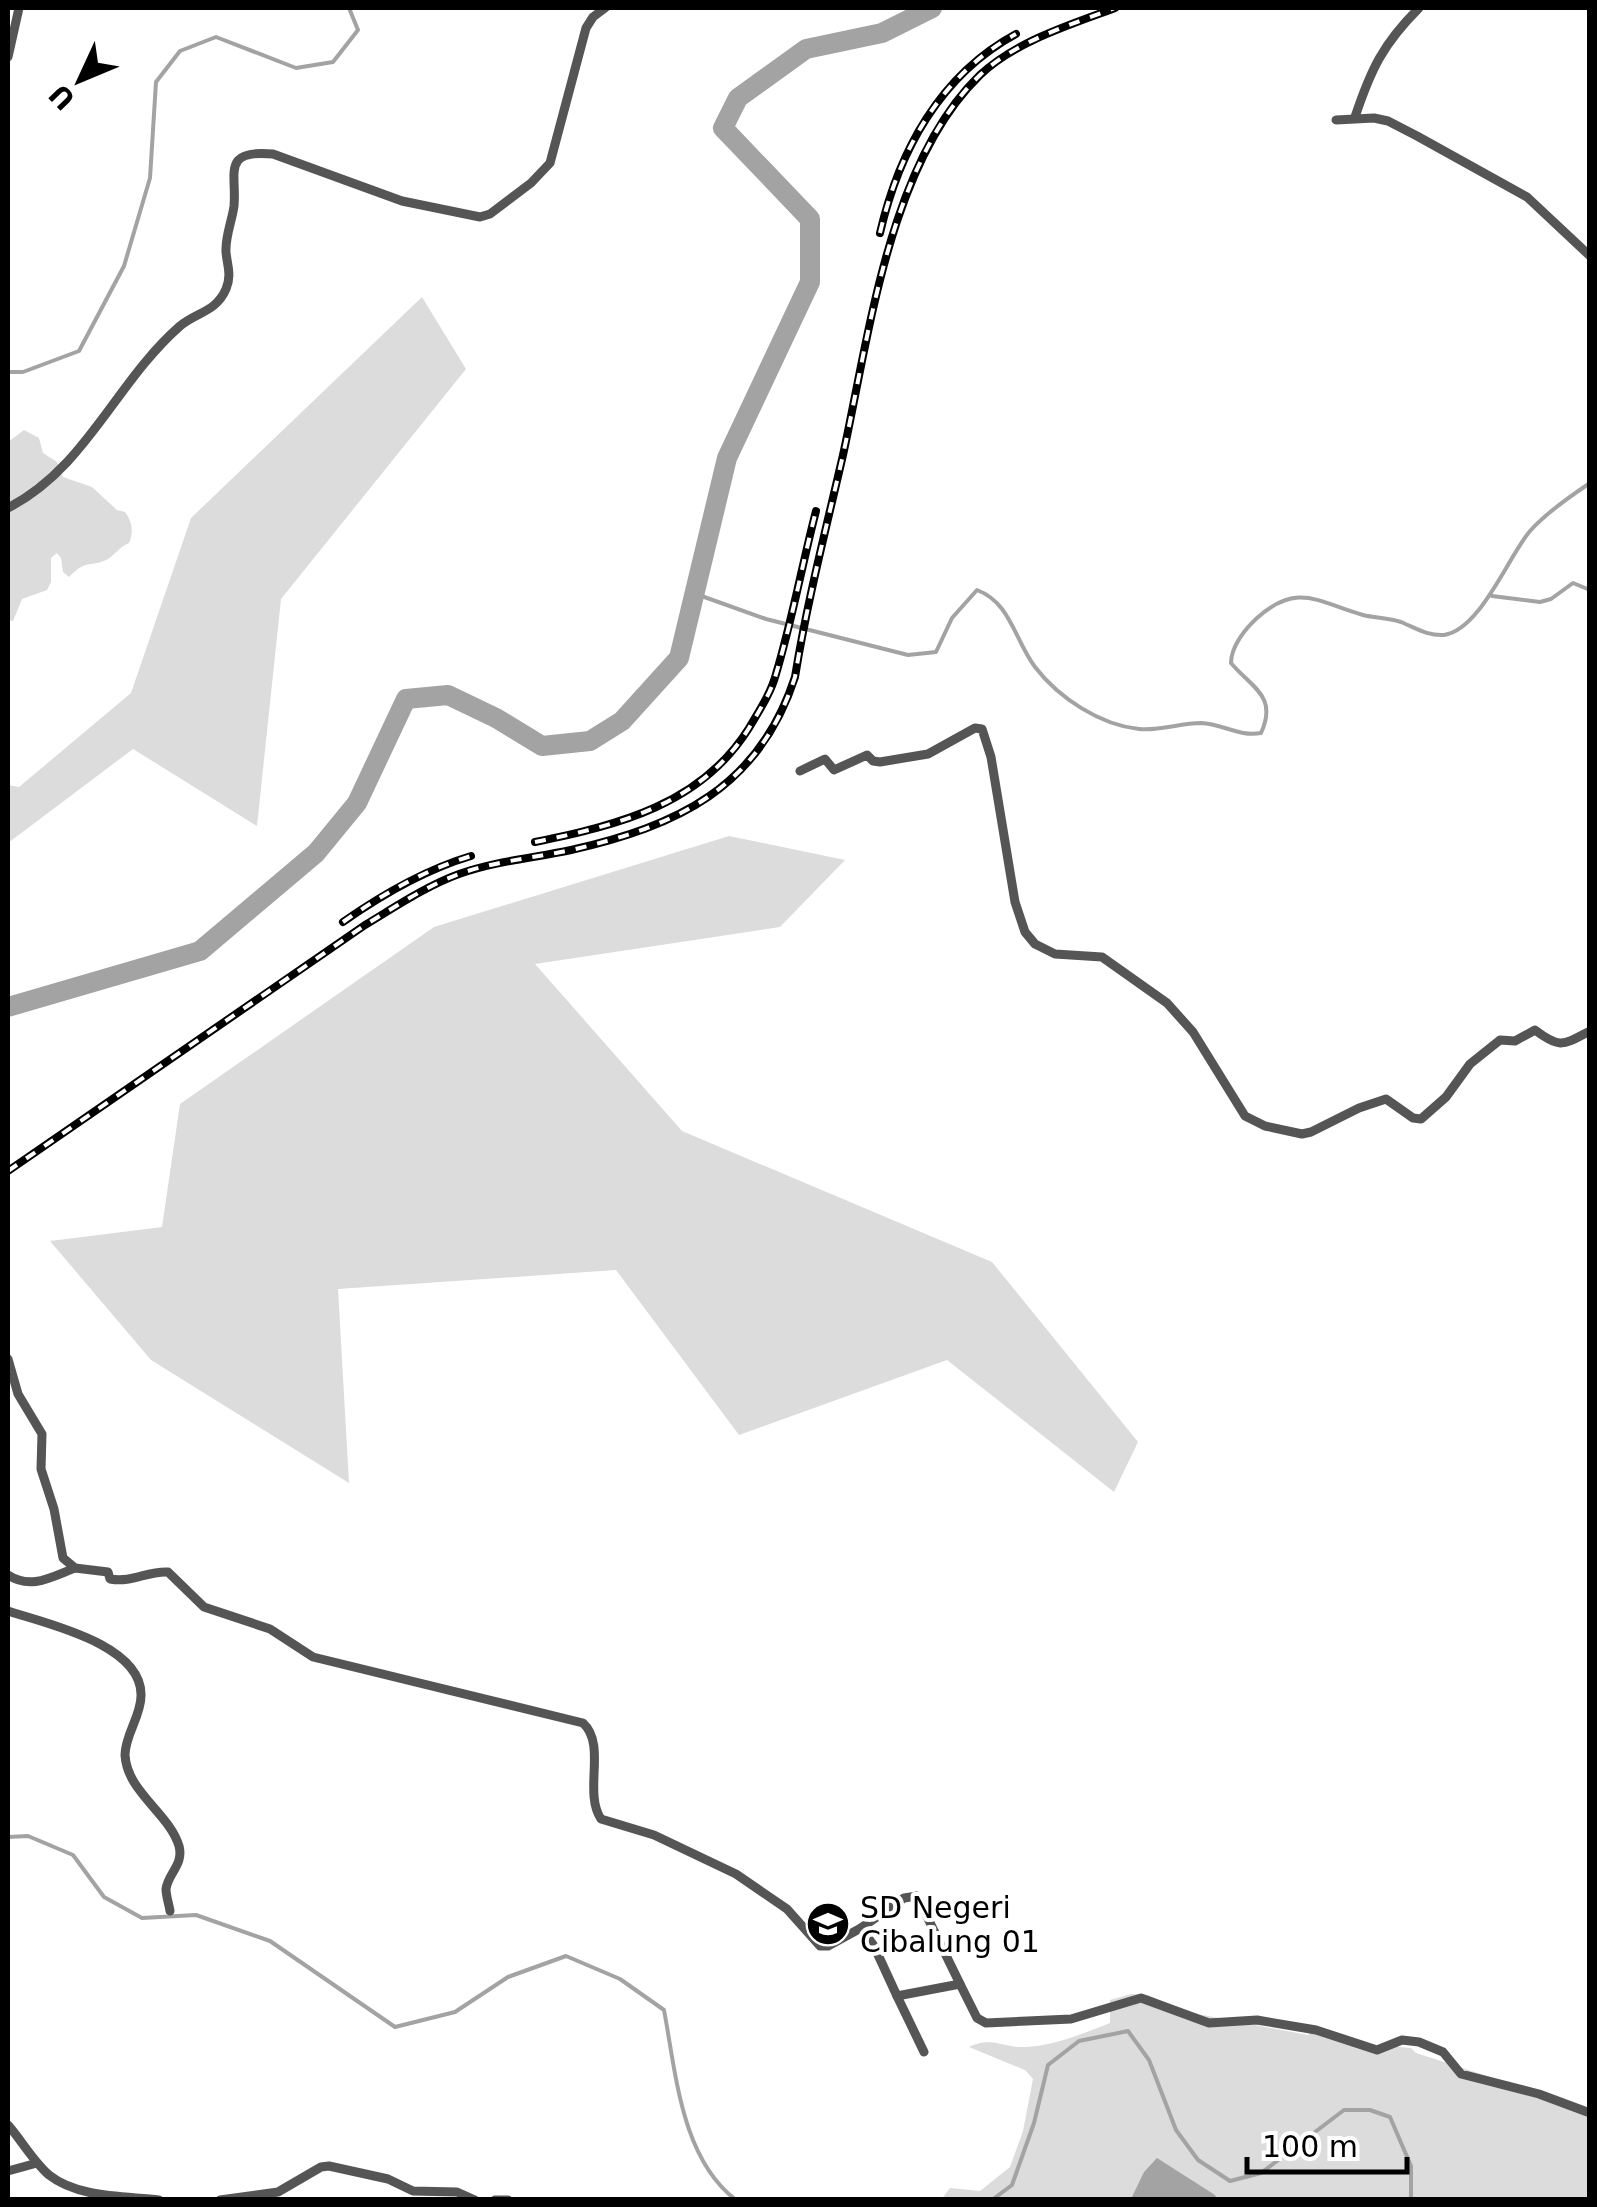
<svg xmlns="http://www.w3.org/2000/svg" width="1597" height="2207" font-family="'DejaVu Sans',sans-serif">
	<rect width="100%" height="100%" fill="#fff"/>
	<g fill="#dcdcdc">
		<path d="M 422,297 L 466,369 L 281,599 L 257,826 L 133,749 L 8,843 L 8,785 L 19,787 L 131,693 L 191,518 Z"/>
		<path d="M 24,430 L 39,438 L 43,453 L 57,462 L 63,477 L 92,487 L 117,510 L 125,512 C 132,521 134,532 129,543 C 119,547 116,554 108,559 C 91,568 87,558 69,577 L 63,572 L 61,558 L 57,553 L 51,558 L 51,582 L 47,590 L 22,599 L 13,621 L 8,620 L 8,442 Z"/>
		<path d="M 729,836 L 845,860 L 780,927 L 535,964 L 682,1131 L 992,1262 L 1138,1442 L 1114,1492 L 947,1360 L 739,1435 L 616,1270 L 338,1289 L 349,1483 L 151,1360 L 50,1241 L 162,1227 L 180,1104 L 434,927 Z"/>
		<path d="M 1131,1994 L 1148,1995 L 1187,2012 L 1308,2035 L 1314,2030 L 1364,2044 L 1411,2048 L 1416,2053 L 1512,2084 L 1589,2115 L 1589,2199 L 941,2200 L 950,2188 L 980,2191 L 1010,2167 L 1023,2131 L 1033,2079 L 1025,2070 L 969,2047 C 992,2036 1002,2048 1025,2047 C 1052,2046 1083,2034 1110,2023 L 1110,2000 Z"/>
	</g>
	<path fill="#a3a3a3" d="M 1157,2158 L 1215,2195 L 1217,2199 L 1131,2199 L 1144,2172 Z"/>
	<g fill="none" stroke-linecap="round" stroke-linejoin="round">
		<g stroke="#a3a3a3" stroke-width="4">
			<path d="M 8,372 L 23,372 L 79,351 L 124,266 L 150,178 L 156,82 L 180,51 L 216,37 L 296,68 L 333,62 L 358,30 L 349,8"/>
			<path d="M 696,594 L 766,619 L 908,655 L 936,652 L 952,618 L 977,590 C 1011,603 1014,639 1035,667 C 1059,698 1100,725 1139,729 C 1160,731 1180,723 1201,723 C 1223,724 1239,737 1261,733 C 1278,696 1252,688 1231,663 C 1231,646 1246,628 1257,618 C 1298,581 1319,603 1363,615 C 1375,618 1389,618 1401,622 C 1416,628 1427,636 1444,635 C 1480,630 1508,557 1530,531 C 1546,513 1569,497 1590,483"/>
			<path d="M 1492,596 L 1540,602 L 1551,599 L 1573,583 L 1590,590"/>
			<path d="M 8,1837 L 28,1836 L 73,1855 L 104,1897 L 142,1918 L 196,1915 L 270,1941 L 395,2027 L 455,2012 L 508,1977 L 566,1956 L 620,1979 L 664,2010 C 676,2073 681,2158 736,2200"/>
			<path d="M 992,2200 L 1012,2185 L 1034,2123 L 1048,2065 L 1079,2041 L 1128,2031 L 1149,2060 L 1176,2130 L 1198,2160 L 1230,2181 L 1261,2173 L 1344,2110 L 1370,2110 L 1390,2117 L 1411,2166 L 1411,2200"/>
		</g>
		<path stroke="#a3a3a3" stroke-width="20" d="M 8,1007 L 200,951 L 316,853 L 357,803 L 406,699 L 448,695 L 496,718 L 542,746 L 590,741 L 622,721 L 679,658 L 727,458 L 810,282 L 810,219 L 723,128 L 738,98 L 806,49 L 882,33 L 932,8"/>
		<g stroke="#555" stroke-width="9">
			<path d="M 8,57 L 19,8"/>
			<path d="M 1355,117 C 1371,69 1383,44 1419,8"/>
			<path d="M 1336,120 L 1374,118 L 1388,121 L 1417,136 L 1527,197 L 1590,256"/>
			<path d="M 8,508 C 87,467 115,383 180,326 C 197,312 216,312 226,289 C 232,275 227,265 226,252 C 225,237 232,221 234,206 C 237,174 221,149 273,154 L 402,201 L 480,217 L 490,214 L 531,183 L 550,163 L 586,28 L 593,17 L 605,8"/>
			<path d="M 800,771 L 825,759 L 834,770 L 867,755 L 873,761 L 880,762 L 928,754 L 975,728 L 982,729 L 991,757 L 1015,902 L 1025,932 L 1035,944 L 1055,954 L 1102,957 L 1167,1003 L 1193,1032 L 1245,1116 L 1265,1126 L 1302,1134 L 1311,1132 L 1359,1108 L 1386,1099 L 1413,1118 L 1421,1119 L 1446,1097 L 1470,1064 L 1500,1040 L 1515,1041 L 1535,1030 C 1560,1049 1563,1045 1590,1031"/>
			<path d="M 8,1359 L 18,1394 L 42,1434 L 41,1469 L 54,1509 L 63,1558 L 75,1568 L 108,1572 L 110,1579 C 133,1583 146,1571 168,1572 L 204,1607 L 270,1629 L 313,1657 L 583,1723 C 607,1745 583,1792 601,1819 L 654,1835 L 736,1874 L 787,1909 L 820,1946 L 828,1946 L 861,1928 L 874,1946 L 897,1996 L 960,1984 L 977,2018 L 986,2023 L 1071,2019 L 1141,1998 L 1209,2023 L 1257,2020 L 1316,2030 L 1377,2050 L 1402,2040 L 1419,2042 L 1443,2052 L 1461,2074 L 1539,2094 L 1590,2113"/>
			<path d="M 8,1575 C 31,1590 51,1577 75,1568"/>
			<path d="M 8,1611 C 44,1623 143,1644 141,1696 C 141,1716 125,1735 125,1755 C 127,1792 169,1813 179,1846 C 184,1865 168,1873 166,1889 C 166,1896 169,1904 170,1911"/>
			<path d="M 861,1928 L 904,1898 L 917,1896 L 960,1984"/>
			<path d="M 897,1996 L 924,2052"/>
			<path d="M 8,2125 C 22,2141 33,2161 49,2175 C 78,2198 125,2196 159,2200"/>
			<path d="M 8,2171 L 37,2163"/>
			<path d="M 220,2200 L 278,2192 L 321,2167 L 329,2166 L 388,2179 L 413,2191 L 457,2192 L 475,2200"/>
			<path d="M 495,2200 L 508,2200"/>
		</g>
		<g stroke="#000" stroke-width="8">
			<g id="rail">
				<path d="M 880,233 C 899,151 940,75 1016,34"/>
				<path d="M 535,842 C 618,825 701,805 749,728 C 759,711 771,693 776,674 C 792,621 802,565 816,511"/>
				<path d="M 343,922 C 383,894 424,870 471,856"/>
				<path d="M 8,1171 L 365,925 C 395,907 426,886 459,874 C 495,861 534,858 571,850 C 677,826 759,788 795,677 C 807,602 826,529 843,455 C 869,336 889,163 980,75 C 1016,41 1070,25 1115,8"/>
			</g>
		</g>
		<use href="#rail" stroke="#fff" stroke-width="4" stroke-dasharray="11" stroke-linecap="butt"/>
	</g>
	<defs>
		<g id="school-disc" transform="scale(2.25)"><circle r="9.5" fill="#000" stroke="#fff"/><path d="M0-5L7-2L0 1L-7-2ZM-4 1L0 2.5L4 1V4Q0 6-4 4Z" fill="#fff"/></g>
	</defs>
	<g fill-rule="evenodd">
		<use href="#school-disc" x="828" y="1924"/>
	</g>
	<g text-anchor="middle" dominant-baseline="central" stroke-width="8" stroke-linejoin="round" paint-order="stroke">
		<g font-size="30" fill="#000" stroke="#fff" text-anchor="start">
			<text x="860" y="1907">SD Negeri<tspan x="860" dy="34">Cibalung 01</tspan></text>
		</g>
	</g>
	<rect width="1597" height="2207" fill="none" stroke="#000000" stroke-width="20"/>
	<g transform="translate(80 80) rotate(226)" stroke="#ffffff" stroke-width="8" paint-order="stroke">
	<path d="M0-8L18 38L0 25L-18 38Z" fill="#000000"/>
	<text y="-15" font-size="28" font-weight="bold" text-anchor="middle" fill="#000000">U</text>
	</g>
	<path d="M1247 2157v15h160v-15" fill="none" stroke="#000000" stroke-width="5"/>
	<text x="1262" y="2157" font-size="30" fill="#000000" stroke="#ffffff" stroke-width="8" paint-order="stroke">100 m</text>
</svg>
